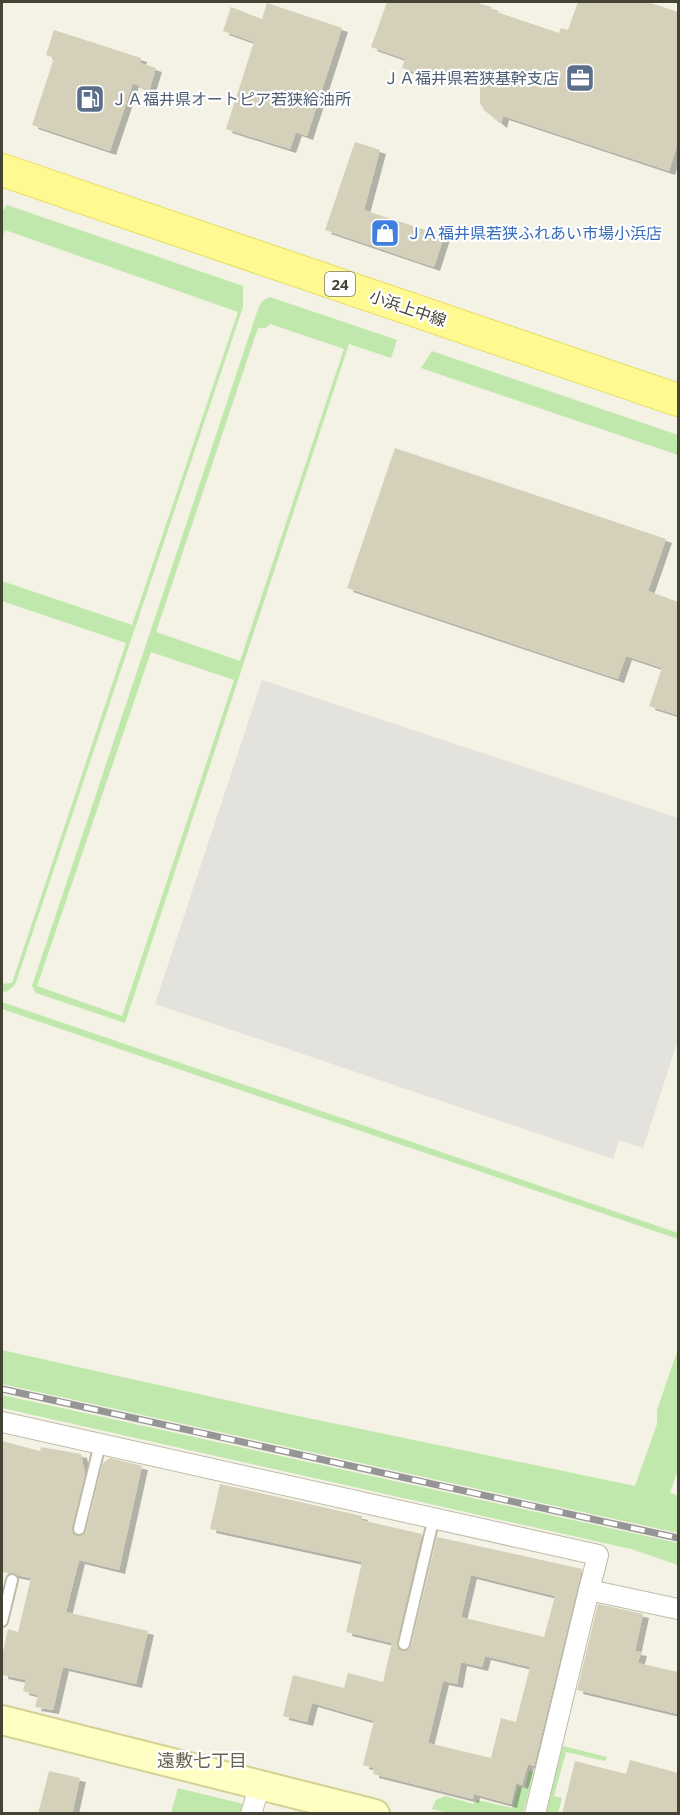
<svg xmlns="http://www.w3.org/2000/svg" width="680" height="1815" font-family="'Open Sans','Noto Sans JP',sans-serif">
	<defs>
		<filter id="shadow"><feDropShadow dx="6" dy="4" stdDeviation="0" flood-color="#0004"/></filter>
	</defs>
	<rect width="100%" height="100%" fill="#f3f2e5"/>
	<g fill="#c0e8ac" fill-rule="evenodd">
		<path d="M 7,205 L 243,286 L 243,307 L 15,985 L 6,992 L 2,991 L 2,984 L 12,983 L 126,643 L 2,601 L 2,581 L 132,625 L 238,312 L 5,230 L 2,240 L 2,212 Z"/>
		<path d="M 270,297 L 397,340 L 391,358 L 349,344 L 125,1023 L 36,993 L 32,986 L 257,312 L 262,301 ZM 270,324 L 344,349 L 240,661 L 156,632 L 258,328 L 266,328 ZM 151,652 L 234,680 L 122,1016 L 37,986 Z"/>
		<path d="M 432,351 L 678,435 L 678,455 L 421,368 Z"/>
		<path d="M 2,1002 L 678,1233 L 678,1239 L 2,1009 Z"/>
		<path d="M 678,1349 L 678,1469 L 670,1493 L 678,1495 L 678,1533 L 2,1384 L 2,1350 L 289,1414 L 635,1486 L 657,1424 L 657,1410 Z"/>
		<path d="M 2,1395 L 678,1543 L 678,1565 L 631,1549 L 2,1408 Z"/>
		<path d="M 563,1746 L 607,1757 L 605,1761 L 566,1752 L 554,1796 L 562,1798 L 558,1813 L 545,1814 Z"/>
		<path d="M 529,1770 L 534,1773 L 523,1813 L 449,1813 L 432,1809 L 436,1800 L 445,1796 L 473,1804 L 477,1800 L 512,1808 L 518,1786 L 525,1788 Z"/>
		<path d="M 178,1788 L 243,1804 L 240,1813 L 171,1813 Z"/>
	</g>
	<path fill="#e3e2dd" d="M 262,680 L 678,818 L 678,1040 L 643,1148 L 619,1140 L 613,1159 L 155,1004 Z"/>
	<g fill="#d5d0ba" fill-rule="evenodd" filter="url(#shadow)">
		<path d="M 387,2 L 474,2 L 492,7 L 491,10 L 559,33 L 561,28 L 568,30 L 578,2 L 648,2 L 678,12 L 678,142 L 669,171 L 503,116 L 501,124 L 484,110 L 480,103 L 480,83 L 434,68 L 431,78 L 402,68 L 405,59 L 371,47 Z"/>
		<path d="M 267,3 L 342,28 L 307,136 L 296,132 L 290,149 L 226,129 L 254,42 L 223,31 L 231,7 L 262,19 Z"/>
		<path d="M 54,30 L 141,58 L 140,63 L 156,68 L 149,91 L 133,83 L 110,151 L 32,125 L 54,58 L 46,55 Z"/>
		<path d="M 355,142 L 380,150 L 364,210 L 444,236 L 434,267 L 325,230 Z"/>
		<path d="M 395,448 L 666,539 L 648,591 L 678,602 L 678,715 L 649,706 L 662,668 L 626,656 L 618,679 L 347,588 Z"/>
		<path d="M 2,1441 L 40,1451 L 41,1447 L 81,1454 L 85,1474 L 72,1528 L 73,1534 L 78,1536 L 86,1531 L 103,1463 L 110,1458 L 142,1466 L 119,1570 L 79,1560 L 66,1612 L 148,1631 L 136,1684 L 63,1667 L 53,1710 L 35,1707 L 38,1695 L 23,1691 L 26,1680 L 2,1675 L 2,1656 L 8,1629 L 18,1632 L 31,1578 L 2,1572 Z"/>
		<path d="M 220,1484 L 362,1516 L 361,1520 L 422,1534 L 397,1642 L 398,1649 L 403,1651 L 411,1646 L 437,1537 L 582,1569 L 534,1766 L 528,1764 L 522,1785 L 516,1783 L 511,1804 L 474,1794 L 473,1799 L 373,1774 L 374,1768 L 363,1765 L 374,1721 L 312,1703 L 307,1722 L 283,1716 L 293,1675 L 344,1688 L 348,1673 L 383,1682 L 392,1643 L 346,1632 L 362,1562 L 210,1529 ZM 471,1575 L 555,1596 L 544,1637 L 461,1617 ZM 485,1656 L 530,1667 L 516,1722 L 501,1718 L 491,1758 L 428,1743 L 443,1681 L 457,1684 L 461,1662 L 482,1667 Z"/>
		<path d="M 598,1604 L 643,1614 L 635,1651 L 641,1652 L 638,1663 L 678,1672 L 678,1714 L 577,1690 Z"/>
		<path d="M 630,1760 L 678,1773 L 678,1814 L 562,1814 L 575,1761 L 626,1774 Z"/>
		<path d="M 49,1771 L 80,1778 L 72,1814 L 38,1814 Z"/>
	</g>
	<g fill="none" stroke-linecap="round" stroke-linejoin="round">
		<g stroke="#bebca7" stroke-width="14">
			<g id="lane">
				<path d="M 79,1529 L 100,1444"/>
				<path d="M 2,1621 L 12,1580"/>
				<path d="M 404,1644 L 434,1517"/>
			</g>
		</g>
		<g stroke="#bebca7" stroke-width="22">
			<g id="street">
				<path d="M 2,1422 L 598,1555 L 589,1590"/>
				<path d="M 251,1814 L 260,1785"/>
				<path d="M 535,1814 L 589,1590 L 678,1609"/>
			</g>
		</g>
		<g stroke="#d4d293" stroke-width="32">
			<path id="secondary" d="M 2,1720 L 375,1814"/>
		</g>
		<g stroke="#e6dc5f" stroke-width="34">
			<path id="primary" d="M 2,170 L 678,400"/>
		</g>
		<use href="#lane" stroke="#fff" stroke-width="10"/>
		<use href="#street" stroke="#fff" stroke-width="20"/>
		<use href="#secondary" stroke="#fffec3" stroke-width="28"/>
		<use href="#primary" stroke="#fff992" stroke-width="32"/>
		<g stroke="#959595" stroke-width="7">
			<path id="rail" d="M 2,1389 L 678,1538"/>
		</g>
		<use href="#rail" stroke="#fff" stroke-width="4.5" stroke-dasharray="14" stroke-linecap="butt"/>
	</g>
	<defs>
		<g id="office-square" transform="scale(1.5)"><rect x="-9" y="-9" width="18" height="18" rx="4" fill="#5c6f8a" stroke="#fff"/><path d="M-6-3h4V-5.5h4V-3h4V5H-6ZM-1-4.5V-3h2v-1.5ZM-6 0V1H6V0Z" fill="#fff"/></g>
		<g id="fuel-square" transform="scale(1.5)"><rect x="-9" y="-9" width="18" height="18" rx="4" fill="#5c6f8a" stroke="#fff"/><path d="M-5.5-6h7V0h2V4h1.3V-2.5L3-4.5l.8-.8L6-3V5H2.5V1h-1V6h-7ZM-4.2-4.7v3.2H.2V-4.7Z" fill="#fff"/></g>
		<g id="shop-square" transform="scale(1.5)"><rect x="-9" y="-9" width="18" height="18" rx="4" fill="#3f7fe0" stroke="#fff"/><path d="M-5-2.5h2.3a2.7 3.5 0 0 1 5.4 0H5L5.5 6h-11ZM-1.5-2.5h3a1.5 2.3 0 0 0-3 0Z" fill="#fff"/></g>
	</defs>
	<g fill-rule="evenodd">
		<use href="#office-square" x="580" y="78"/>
		<use href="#fuel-square" x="90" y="99"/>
		<use href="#shop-square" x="385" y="233"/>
	</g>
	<g text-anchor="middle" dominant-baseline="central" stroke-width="4.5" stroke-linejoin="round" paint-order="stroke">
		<rect fill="#fff" stroke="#7d7b71" stroke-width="1.5" x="325" y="272" width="30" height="24" rx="4.5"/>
		<g font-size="15" font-weight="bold" fill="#454334">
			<text x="340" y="284">24</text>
		</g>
		<g font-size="16" fill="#4e5e75" stroke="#fff" text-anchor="end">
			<text x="559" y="78">ＪＡ福井県若狭基幹支店</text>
			<text x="111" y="99" text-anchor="start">ＪＡ福井県オートピア若狭給油所</text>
		</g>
		<g font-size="16" fill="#366cbe" stroke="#fff" text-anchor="start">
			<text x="406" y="233">ＪＡ福井県若狭ふれあい市場小浜店</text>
		</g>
		<g font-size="16" fill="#454334" stroke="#fff">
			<text transform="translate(408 308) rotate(19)">小浜上中線</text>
		</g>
		<g font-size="18" fill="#68634b" stroke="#fff">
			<text x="202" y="1760">遠敷七丁目</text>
		</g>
	</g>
	<rect width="680" height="1815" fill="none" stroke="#454334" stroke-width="6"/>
</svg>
